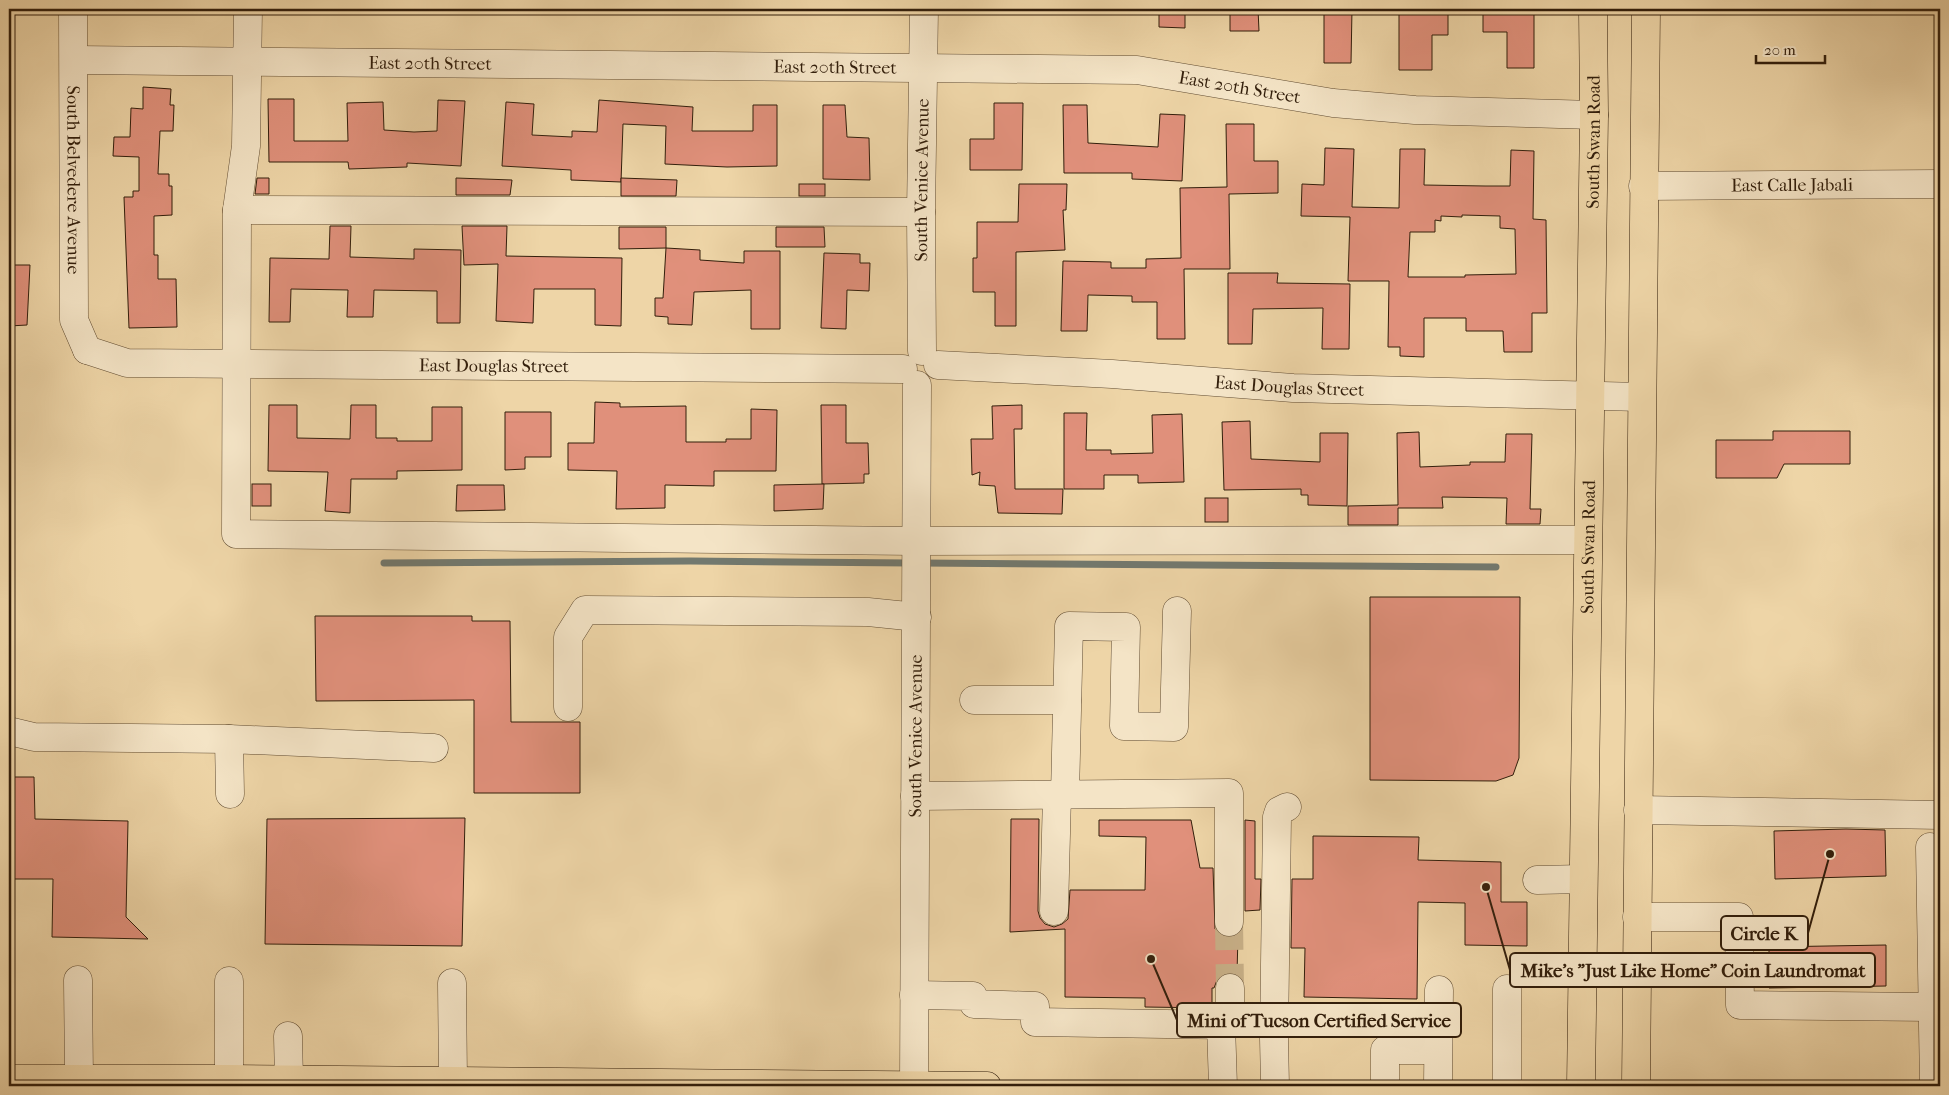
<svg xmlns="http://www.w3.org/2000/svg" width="1949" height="1095" font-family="'IM FELL French Canon',serif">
	<rect width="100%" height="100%" fill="#eed5a7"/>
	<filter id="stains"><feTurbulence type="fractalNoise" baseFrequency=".004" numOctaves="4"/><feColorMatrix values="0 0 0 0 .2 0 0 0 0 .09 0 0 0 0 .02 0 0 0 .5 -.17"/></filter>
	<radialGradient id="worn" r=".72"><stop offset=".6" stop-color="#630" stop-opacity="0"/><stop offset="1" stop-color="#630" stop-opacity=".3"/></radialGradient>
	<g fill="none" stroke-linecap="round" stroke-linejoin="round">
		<g stroke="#72796f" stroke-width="7">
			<path d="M 384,563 L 690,561 L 910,563"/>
			<path d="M 921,563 L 1496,567"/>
		</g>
	</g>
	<g fill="#e0907b" stroke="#321e0b" fill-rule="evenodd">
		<path d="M 1159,9 L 1185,9 L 1185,28 L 1159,27 Z"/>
		<path d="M 1230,9 L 1258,9 L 1259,31 L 1230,31 Z"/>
		<path d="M 1324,9 L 1352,9 L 1351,63 L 1324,63 Z"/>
		<path d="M 1399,9 L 1448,9 L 1448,35 L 1432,35 L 1432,70 L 1399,70 Z"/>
		<path d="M 1483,9 L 1534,9 L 1534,68 L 1507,68 L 1507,32 L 1483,32 Z"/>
		<path d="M 143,87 L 171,89 L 170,105 L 174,105 L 173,131 L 160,131 L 158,174 L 169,174 L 169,186 L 172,186 L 172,215 L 154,216 L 154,255 L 158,255 L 158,279 L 176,279 L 177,327 L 129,328 L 124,197 L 133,197 L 133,191 L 139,191 L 139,157 L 113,156 L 114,137 L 130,137 L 131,108 L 143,109 Z"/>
		<path d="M 268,99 L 294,99 L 294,141 L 348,141 L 347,103 L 383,102 L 384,130 L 414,132 L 437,131 L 438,100 L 465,101 L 461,166 L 407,163 L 407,167 L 349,169 L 348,162 L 269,162 Z"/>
		<path d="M 599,100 L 693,107 L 692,131 L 753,131 L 753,105 L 777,105 L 777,166 L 727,167 L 665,164 L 666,126 L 623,124 L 621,182 L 571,180 L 571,170 L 502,166 L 506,102 L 534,104 L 532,135 L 572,137 L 572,131 L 597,132 Z"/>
		<path d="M 994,103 L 1023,103 L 1022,170 L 970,170 L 970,139 L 994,139 Z"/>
		<path d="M 823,105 L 845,105 L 847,137 L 869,138 L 870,180 L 823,179 Z"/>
		<path d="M 1063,105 L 1087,105 L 1088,143 L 1158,147 L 1160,114 L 1185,115 L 1182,181 L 1132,179 L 1132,173 L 1064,173 Z"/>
		<path d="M 1226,124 L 1254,124 L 1254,161 L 1278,161 L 1278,193 L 1229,194 L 1230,269 L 1184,269 L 1185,339 L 1157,339 L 1157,302 L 1132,302 L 1132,296 L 1088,295 L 1087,331 L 1061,331 L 1063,261 L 1111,262 L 1111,268 L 1146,268 L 1146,259 L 1181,258 L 1180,188 L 1227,187 Z"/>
		<path d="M 1325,148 L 1354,149 L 1352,207 L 1399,208 L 1400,149 L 1425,149 L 1424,185 L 1485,186 L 1510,186 L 1511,150 L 1534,151 L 1533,219 L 1546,220 L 1547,313 L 1532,313 L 1532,352 L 1504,352 L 1503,331 L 1466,331 L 1466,318 L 1424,318 L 1424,357 L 1400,356 L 1400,347 L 1388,347 L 1389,281 L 1348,281 L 1350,217 L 1301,216 L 1302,184 L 1324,185 ZM 1462,215 L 1500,216 L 1500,228 L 1515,229 L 1516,274 L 1465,275 L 1465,277 L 1408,277 L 1410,232 L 1435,232 L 1435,220 L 1441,221 L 1441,216 L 1462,217 Z"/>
		<path d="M 257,178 L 269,178 L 269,194 L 255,194 Z"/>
		<path d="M 456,178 L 512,180 L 510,195 L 456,195 Z"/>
		<path d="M 621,178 L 677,180 L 676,196 L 621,196 Z"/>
		<rect x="799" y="184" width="26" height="12"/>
		<path d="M 1019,184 L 1067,184 L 1066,210 L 1063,210 L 1065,250 L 1016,252 L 1016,326 L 995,326 L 995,292 L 973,292 L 973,258 L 977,258 L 977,222 L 1018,222 Z"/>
		<path d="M 330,226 L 351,226 L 350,257 L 414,259 L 414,249 L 461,250 L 460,323 L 437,323 L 437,291 L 374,290 L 373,317 L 347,317 L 348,290 L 291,289 L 290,322 L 269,322 L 270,258 L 329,259 Z"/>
		<path d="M 462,226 L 507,226 L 506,256 L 622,258 L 621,326 L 595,325 L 595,289 L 534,289 L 533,323 L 496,321 L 498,264 L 464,265 Z"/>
		<path d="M 619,227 L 666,227 L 666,248 L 619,249 Z"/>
		<path d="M 776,227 L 824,227 L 825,247 L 776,247 Z"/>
		<path d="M 666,248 L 700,250 L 700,260 L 744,263 L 744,251 L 780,251 L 780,329 L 751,329 L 751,290 L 694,292 L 692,325 L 668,324 L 668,317 L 655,316 L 655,298 L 663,298 Z"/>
		<path d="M 824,253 L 860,254 L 860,263 L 870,263 L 869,291 L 847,290 L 846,329 L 821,328 Z"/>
		<path d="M 9,265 L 30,265 L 27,325 L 9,326 Z"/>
		<path d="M 1228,273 L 1278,273 L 1277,283 L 1350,284 L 1349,349 L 1322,349 L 1323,308 L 1253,309 L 1252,344 L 1228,344 Z"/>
		<path d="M 595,402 L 620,403 L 620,407 L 686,406 L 686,442 L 726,442 L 726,439 L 751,439 L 751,409 L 777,410 L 776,471 L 714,471 L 714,486 L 665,485 L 665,508 L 616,509 L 617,471 L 568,470 L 568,443 L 594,443 Z"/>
		<path d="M 269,405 L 297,405 L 297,438 L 350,439 L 351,405 L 376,405 L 376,438 L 397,438 L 397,441 L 432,441 L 432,407 L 462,407 L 462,470 L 397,471 L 397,479 L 351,479 L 350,513 L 325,511 L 328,472 L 268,471 Z"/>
		<path d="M 821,405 L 846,405 L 846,443 L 868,443 L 869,474 L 864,474 L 864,483 L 822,484 Z"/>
		<path d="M 1022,405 L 1022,429 L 1014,429 L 1015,489 L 1063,489 L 1062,514 L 998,513 L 995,486 L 979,485 L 980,472 L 972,475 L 971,439 L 993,439 L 992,406 Z"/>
		<path d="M 505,412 L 551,412 L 551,457 L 525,457 L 525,469 L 505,470 Z"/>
		<path d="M 1064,413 L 1087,413 L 1086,450 L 1111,450 L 1111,454 L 1153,453 L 1152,415 L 1182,414 L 1184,482 L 1138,483 L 1138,475 L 1104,475 L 1104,489 L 1064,489 Z"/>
		<path d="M 1250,421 L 1251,459 L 1320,462 L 1320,433 L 1348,433 L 1347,506 L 1308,505 L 1308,495 L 1301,495 L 1301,489 L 1224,490 L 1222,422 Z"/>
		<path d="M 1773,431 L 1850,431 L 1850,464 L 1784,464 L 1777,478 L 1716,478 L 1716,440 L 1773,440 Z"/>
		<path d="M 1419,432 L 1420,467 L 1470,465 L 1470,462 L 1505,462 L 1506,434 L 1532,434 L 1530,509 L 1541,509 L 1540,524 L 1506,524 L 1507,498 L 1442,497 L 1443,508 L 1398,508 L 1398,525 L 1348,525 L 1348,506 L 1398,505 L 1397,433 Z"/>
		<rect x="252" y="484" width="19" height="22"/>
		<path d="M 824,484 L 823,509 L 774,511 L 774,485 Z"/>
		<path d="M 457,485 L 504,485 L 505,510 L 456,511 Z"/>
		<rect x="1205" y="498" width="23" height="24"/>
		<path d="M 1370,597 L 1520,597 L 1519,758 L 1513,775 L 1496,781 L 1370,780 Z"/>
		<path d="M 315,616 L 472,616 L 472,621 L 510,621 L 511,722 L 580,722 L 580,793 L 474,793 L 474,700 L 316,701 Z"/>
		<path d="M 9,777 L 34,777 L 35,819 L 128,821 L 126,917 L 148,939 L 52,937 L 53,879 L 9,879 Z"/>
		<path d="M 465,818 L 462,946 L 265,944 L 267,819 Z"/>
		<path d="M 1011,819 L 1039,819 L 1038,911 L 1040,918 L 1045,924 L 1054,927 L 1062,924 L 1068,919 L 1070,890 L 1145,890 L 1146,837 L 1099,836 L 1099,820 L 1191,820 L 1200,868 L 1213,868 L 1215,929 L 1221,935 L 1229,938 L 1238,935 L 1237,974 L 1230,972 L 1223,974 L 1217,980 L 1214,988 L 1212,988 L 1212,1008 L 1145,1007 L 1145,998 L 1065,997 L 1065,929 L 1010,932 Z"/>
		<path d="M 1245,820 L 1255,821 L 1255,879 L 1261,879 L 1260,910 L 1245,911 Z"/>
		<path d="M 1846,829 L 1885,830 L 1886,876 L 1775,879 L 1774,831 Z"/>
		<path d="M 1313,836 L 1419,837 L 1418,860 L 1501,862 L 1501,902 L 1527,902 L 1527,946 L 1465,945 L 1465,903 L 1418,902 L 1417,999 L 1304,997 L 1305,948 L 1291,948 L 1292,879 L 1313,879 Z"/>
		<path d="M 1886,945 L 1886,986 L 1769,988 L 1769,947 Z"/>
	</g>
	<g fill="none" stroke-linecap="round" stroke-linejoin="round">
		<path stroke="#c8b088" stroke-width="28" stroke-dasharray="28 14" stroke-linecap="butt" d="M 1229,922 L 1230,988"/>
		<g stroke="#614c32" stroke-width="29">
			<g id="minor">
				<path id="s1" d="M 73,9 L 74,320 L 87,350"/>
				<path d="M 248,9 L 246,146 L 237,210 L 236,534 L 916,541 L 1587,540"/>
				<path id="s2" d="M 75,60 L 1137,70 L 1333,103 L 1415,110 L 1594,115"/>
				<path id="s3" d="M 1643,186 L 1940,184"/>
				<path d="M 237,210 L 921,212"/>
				<path id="s4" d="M 87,350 L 127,363 L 903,369"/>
				<path id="s5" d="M 922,351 L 921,212 L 924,9"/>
				<path id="s6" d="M 938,365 L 1112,374 L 1293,388 L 1641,397"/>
				<path d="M 974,700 L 1067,700"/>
				<path d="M 568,707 L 568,637 L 585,610 L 868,612 L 917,617"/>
				<path d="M 9,731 L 34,737 L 229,739"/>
				<path d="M 230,794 L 229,739 L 434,748"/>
				<path d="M 1065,795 L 1069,626 L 1126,627 L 1124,726 L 1174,727 L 1177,611"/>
				<path d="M 915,796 L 1229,793 L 1229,922"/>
				<path d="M 1638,810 L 1940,815"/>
				<path d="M 1930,847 L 1934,1086"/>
				<path d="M 1537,880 L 1583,879"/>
				<path d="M 1054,911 L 1057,795"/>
				<path d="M 1637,917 L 1739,917 L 1740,1005 L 1932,1007"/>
				<path d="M 78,980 L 79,1079"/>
				<path d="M 452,983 L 453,1081"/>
				<path d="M 1507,989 L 1507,1086"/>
				<path d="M 914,995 L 973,996 L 974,1004 L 1035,1006 L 1035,1022 L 1230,1025 L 1230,988"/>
				<path d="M 1221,1025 L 1223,1086"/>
				<path d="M 288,1036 L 289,1080"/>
				<path d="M 229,1086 L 229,981"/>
				<path id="s7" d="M 914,1086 L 917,385"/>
				<path d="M 1275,1086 L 1274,1038 L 1277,817 L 1279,811 L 1287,807"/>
				<path d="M 1385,1086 L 1385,1050 L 1437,1050"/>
				<path d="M 1438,1086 L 1439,990"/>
			</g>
		</g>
		<g stroke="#321e0b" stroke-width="29">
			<g id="major">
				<path d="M 9,1079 L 229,1079 L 987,1086"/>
				<path id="s8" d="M 1581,1086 L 1594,115 L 1593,9"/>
				<path d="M 1636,1086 L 1646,9"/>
			</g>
		</g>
		<use href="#minor" stroke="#f4e4c6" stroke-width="28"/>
		<use href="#major" stroke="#eed5a7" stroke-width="28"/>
	</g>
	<g text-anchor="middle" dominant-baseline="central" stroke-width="4" stroke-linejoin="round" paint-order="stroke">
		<g font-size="18" fill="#321e0b" stroke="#f4e4c6">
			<text stroke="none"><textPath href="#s2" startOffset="355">East 20th Street</textPath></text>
			<text stroke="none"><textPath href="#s2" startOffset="760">East 20th Street</textPath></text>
			<text stroke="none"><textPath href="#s2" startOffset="1166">East 20th Street</textPath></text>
			<text stroke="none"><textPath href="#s8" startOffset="944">South Swan Road</textPath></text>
			<text stroke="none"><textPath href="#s1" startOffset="171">South Belvedere Avenue</textPath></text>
			<text stroke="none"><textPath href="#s5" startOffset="171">South Venice Avenue</textPath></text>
			<text stroke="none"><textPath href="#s3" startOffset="149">East Calle Jabali</textPath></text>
			<text stroke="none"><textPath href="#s4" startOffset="409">East Douglas Street</textPath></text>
			<text stroke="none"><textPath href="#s6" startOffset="352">East Douglas Street</textPath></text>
			<text stroke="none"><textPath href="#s8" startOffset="539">South Swan Road</textPath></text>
			<text stroke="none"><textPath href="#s7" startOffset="350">South Venice Avenue</textPath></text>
		</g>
	</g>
	<path fill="none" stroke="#321e0b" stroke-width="2" d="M1830 854L1808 933M1486 887L1510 970M1151 959L1177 1020"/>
	<g fill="#321e0b" stroke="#f4e4c6" stroke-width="2">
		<circle cx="1830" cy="854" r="5"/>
		<circle cx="1486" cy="887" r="5"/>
		<circle cx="1151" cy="959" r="5"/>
	</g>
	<g fill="#f4e4c6" stroke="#321e0b" stroke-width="2">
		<rect x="1721" y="916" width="87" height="34" rx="5"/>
		<rect x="1510" y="953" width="365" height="34" rx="5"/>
		<rect x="1177" y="1003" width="284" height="34" rx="5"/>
	</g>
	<g font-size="19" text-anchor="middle" font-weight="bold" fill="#321e0b">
		<text x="1764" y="940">Circle K</text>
		<text x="1693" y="977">Mike's "Just Like Home" Coin Laundromat</text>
		<text x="1319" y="1027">Mini of Tucson Certified Service</text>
	</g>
	<rect width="1949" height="1095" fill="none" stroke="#eed5a7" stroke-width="30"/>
	<rect x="10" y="10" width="1929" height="1075" fill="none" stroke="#321e0b" stroke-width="2.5"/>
	<rect x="15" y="15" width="1919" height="1065" fill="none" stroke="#321e0b"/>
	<path d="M1756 55v8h69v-8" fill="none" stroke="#321e0b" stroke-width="2.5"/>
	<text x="1764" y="55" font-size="15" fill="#321e0b" stroke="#f4e4c6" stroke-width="4" paint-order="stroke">20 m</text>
	<rect width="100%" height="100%" filter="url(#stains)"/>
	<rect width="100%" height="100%" fill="url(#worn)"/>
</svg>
